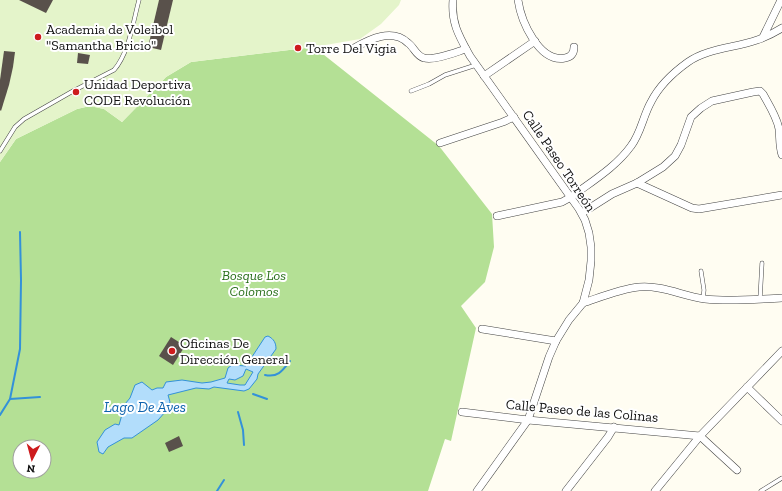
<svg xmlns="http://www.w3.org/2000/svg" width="782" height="491" font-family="'Zilla Slab',serif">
	<rect width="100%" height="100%" fill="#fffdf2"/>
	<path fill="#b4e095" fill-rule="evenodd" d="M 314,47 L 439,146 L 492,214 L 494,247 L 485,282 L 461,306 L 476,328 L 451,441 L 445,439 L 428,491 L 0,491 L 0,162 L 16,139 L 77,109 L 90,106 L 104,109 L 122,122 L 166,77 L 191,62 ZM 20,447 L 44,447 L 44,471 L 20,471 Z"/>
	<path fill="#e4f4ca" d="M 0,0 L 401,0 L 399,5 L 381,24 L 360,39 L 314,47 L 191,62 L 166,77 L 122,122 L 104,109 L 90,106 L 77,109 L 16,139 L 0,162 Z"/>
	<path fill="#b2ddfb" stroke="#3391d9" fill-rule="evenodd" d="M 268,336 C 274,339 276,343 276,349 L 258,374 L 257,379 L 249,389 L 244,391 L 214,387 L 209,389 L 196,388 L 168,395 L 170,402 L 166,411 L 158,420 L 132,438 L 124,438 L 108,447 L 103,454 L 99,452 L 97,442 L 105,430 L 115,424 L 119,425 L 125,404 L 130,398 L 135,385 L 142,382 L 152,390 L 157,388 L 163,388 L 166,382 L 182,380 L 202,383 L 211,382 L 225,378 L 228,368 L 232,365 L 246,366 L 265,337 ZM 246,369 L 253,372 L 245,385 L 240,385 L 227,383 L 229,379 L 235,380 L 243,376 Z"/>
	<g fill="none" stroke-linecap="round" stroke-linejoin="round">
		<g stroke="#3391d9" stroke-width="2">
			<path d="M 265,375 C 278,378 283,370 290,361"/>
			<path d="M 253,394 L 267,399"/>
			<path d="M 10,399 L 40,397"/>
			<path d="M 238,412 L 243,430 L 244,445"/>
			<path d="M 0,415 L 10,399 L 20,349 L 21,280 L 20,232"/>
			<path d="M 217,491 L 224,480"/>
		</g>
	</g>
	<g fill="#59514b">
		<path d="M 19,0 L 53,0 L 46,13 Z"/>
		<path d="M 159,0 L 173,0 L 161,50 L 148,47 Z"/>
		<path d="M 4,51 L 15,52 L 13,67 L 9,85 L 1,111 L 0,110 L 0,80 Z"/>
		<path d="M 78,53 L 90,55 L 88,64 L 77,63 Z"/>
		<path d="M 171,337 L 185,346 L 173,365 L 159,356 Z"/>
		<path d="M 179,436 L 183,446 L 169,452 L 165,443 Z"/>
	</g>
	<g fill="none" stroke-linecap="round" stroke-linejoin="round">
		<g stroke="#434343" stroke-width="4.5">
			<g id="lane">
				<path d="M 411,91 L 429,84 L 445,75 L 476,65"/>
				<path d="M 0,151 L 15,127 L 24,119 L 73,91 L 114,70 C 129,53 133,22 139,0"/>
				<path d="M 701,271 L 704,290 L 703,299"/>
				<path d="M 760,299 L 762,263"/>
				<path d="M 761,491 L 782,478"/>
			</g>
		</g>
		<g stroke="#434343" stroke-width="8">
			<g id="street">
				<path d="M 453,0 C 451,23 459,36 470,56 L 579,209 L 585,220 L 589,233 L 591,247 L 591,261 L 589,280 L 583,303 L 569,320 L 556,341 L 549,357 L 528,420 L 477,491"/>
				<path d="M 518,0 C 521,21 539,63 565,58 C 571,57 574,53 574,47"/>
				<path d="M 763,37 L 781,0"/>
				<path d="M 354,48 C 370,39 392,28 408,43 C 414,47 416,56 424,58 C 434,61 456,52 466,49"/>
				<path d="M 484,76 L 535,41"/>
				<path d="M 440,143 L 503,122 L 514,117"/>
				<path d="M 637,183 L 692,208 L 699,209 L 782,195"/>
				<path d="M 582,213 L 612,194 L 637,183 L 663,167 L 675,156 L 681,145 L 691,117 L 701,108 L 712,101 L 753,92 L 760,91 L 763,94 C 769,105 777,117 779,129 C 780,138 779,146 782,155"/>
				<path d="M 497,216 L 562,202 L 571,197 C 591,182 616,167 631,146 C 641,133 643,116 651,102 C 659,86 674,72 688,62 C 708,48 735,48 757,40 C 766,37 774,33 782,28"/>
				<path d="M 583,303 C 601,297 620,289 639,287 C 662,285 683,296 705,299 C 731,302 757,299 782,298"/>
				<path d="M 482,329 L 556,341"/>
				<path d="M 747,387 L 782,421"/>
				<path d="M 462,412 L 528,420 L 700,436 L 737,470"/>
				<path d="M 566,491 L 608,437 L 614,427"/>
				<path d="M 655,491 L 700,436 L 782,351"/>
			</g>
		</g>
		<use href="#lane" stroke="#fff" stroke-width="3.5"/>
		<use href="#street" stroke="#fff" stroke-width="7"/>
	</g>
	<g fill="#cd1b1d" stroke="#fff" stroke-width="1.5">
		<circle cx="38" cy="37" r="4"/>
		<circle cx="298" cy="48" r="4"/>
		<circle cx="76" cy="92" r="4"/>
		<circle cx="172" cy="351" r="4"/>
	</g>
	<g text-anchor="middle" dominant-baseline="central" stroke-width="4" stroke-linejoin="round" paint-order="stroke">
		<g font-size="14" fill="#101010" stroke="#fff" text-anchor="start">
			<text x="46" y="29">Academia de Voleibol<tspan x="46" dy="16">"Samantha Bricio"</tspan></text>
			<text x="306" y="48">Torre Del Vigia</text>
			<text x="84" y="84">Unidad Deportiva<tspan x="84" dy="16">CODE Revolución</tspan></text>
			<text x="180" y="343">Oficinas De<tspan x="180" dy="16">Dirección General</tspan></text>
		</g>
		<g font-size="14" fill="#101010" stroke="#fff">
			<text transform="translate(559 161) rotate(56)">Calle Paseo Torreón</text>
			<text transform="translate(582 411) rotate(5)">Calle Paseo de las Colinas</text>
		</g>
		<g font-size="14" font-style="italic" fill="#286e19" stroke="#fff">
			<text x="254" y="275">Bosque Los<tspan x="254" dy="16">Colomos</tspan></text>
		</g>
		<g font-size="15" font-style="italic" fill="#0d62ae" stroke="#fff">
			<text x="145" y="407">Lago De Aves</text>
		</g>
	</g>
	<g transform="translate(32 459) rotate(186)"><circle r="19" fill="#ffffff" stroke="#9f9f9f"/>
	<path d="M0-3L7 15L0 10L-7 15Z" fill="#cd1b1d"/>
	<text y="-6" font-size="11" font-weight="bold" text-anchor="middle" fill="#101010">N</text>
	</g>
</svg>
